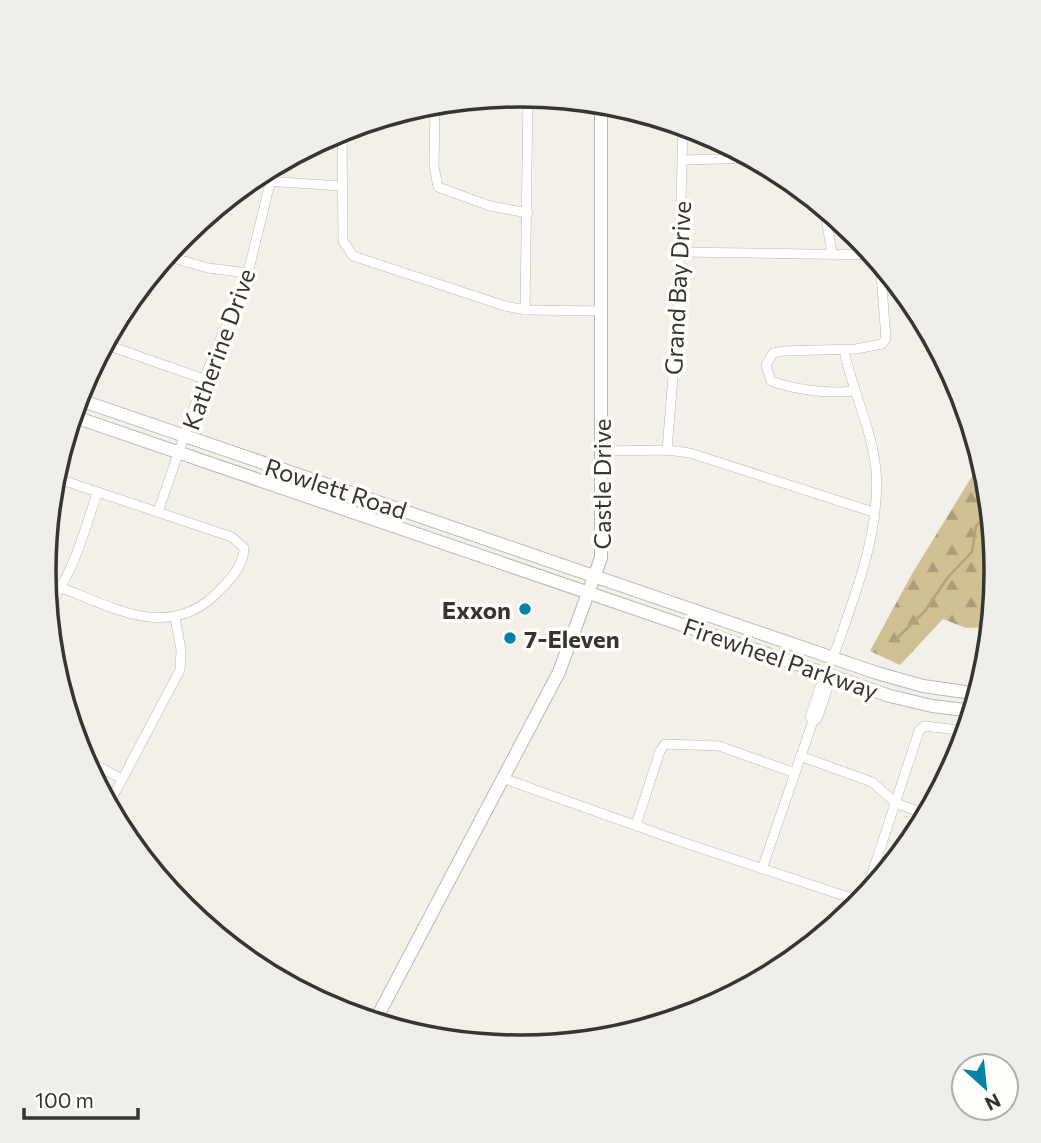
<svg xmlns="http://www.w3.org/2000/svg" width="1041" height="1143" font-family="Commissioner,sans-serif">
	<defs>
		<pattern id="forest-firs" width="22" height="20" patternUnits="userSpaceOnUse" patternTransform="scale(1.75)"><rect width="22" height="20" fill="#d0c094"/><path d="M5 1l3.5 6h-7zM16 11l3.5 6h-7z" fill="#aa9d79"/></pattern>
	</defs>
	<rect width="100%" height="100%" fill="#f3f0ea"/>
	<path fill="url(#forest-firs)" d="M 982,460 C 999,513 997,572 992,627 L 966,628 L 943,619 L 900,665 L 870,651 L 912,574 Z"/>
	<g fill="none" stroke-linecap="round" stroke-linejoin="round">
		<path stroke="#b5a475" stroke-width="2.5" d="M 894,641 L 925,611 L 948,577 L 972,552 L 976,526 L 991,512"/>
		<g stroke="#bab8b2" stroke-width="10">
			<g id="street">
				<path d="M 435,103 L 434,166 L 438,187 L 490,206 L 528,213"/>
				<path d="M 342,130 L 343,241 L 353,256 L 505,306 L 525,310 L 602,311"/>
				<path d="M 683,160 L 754,158"/>
				<path d="M 250,180 L 341,186"/>
				<path d="M 824,207 L 832,253"/>
				<path d="M 681,252 L 875,255"/>
				<path d="M 166,256 L 208,268 L 248,273"/>
				<path d="M 525,310 L 528,95"/>
				<path d="M 104,344 L 204,379"/>
				<path d="M 854,391 C 828,394 796,390 771,381 L 766,365 L 773,353 L 783,351 L 856,349 L 882,344 L 886,339 L 880,261"/>
				<path d="M 667,450 L 678,314 L 683,125"/>
				<path d="M 601,451 L 667,450 L 690,453 L 873,512"/>
				<path d="M 53,477 L 232,537 L 244,548 C 244,564 232,578 221,589 C 172,642 117,609 62,588"/>
				<path d="M 158,512 L 204,379 L 248,273 L 270,183"/>
				<path d="M 47,608 C 73,574 84,533 97,493"/>
				<path d="M 833,658 C 853,600 881,533 876,470 C 872,429 852,390 844,350"/>
				<path d="M 813,721 L 810,717 L 820,687 L 826,683"/>
				<path d="M 800,756 L 872,782 L 896,803 L 928,815"/>
				<path d="M 82,758 L 122,779"/>
				<path d="M 502,778 L 682,842 L 863,902"/>
				<path d="M 108,806 L 180,670 L 181,650 L 175,618"/>
				<path d="M 636,825 L 660,751 L 665,744 L 719,746 L 795,773"/>
				<path d="M 762,869 L 813,721 L 817,719 L 827,690 L 825,685"/>
				<path d="M 863,901 L 919,731 L 924,726 L 968,731"/>
			</g>
		</g>
		<g stroke="#bab8b2" stroke-width="14">
			<g id="secondary">
				<path d="M 77,399 L 877,673 L 923,686 L 979,694"/>
				<path d="M 72,416 L 890,696 L 932,706 L 974,711"/>
				<path d="M 374,1023 L 559,672 L 601,558 L 601,103"/>
			</g>
		</g>
		<use href="#street" stroke="#fff" stroke-width="9"/>
		<use href="#secondary" stroke="#fff" stroke-width="12"/>
	</g>
	<g fill="#0481a6" stroke="#fffefa" stroke-width="2.5">
		<circle cx="525" cy="609" r="7"/>
		<circle cx="510" cy="638" r="7"/>
	</g>
	<g text-anchor="middle" dominant-baseline="central" stroke-width="7" stroke-linejoin="round" paint-order="stroke">
		<g font-size="24" fill="#363532" stroke="#fffefa">
			<text transform="translate(677 288) rotate(-87)">Grand Bay Drive</text>
			<text transform="translate(218 349) rotate(-70)">Katherine Drive</text>
			<text transform="translate(601 484) rotate(-90)">Castle Drive</text>
			<text transform="translate(336 488) rotate(18)">Rowlett Road</text>
			<text transform="translate(781 658) rotate(19)">Firewheel Parkway</text>
		</g>
		<g font-size="24" font-weight="bold" fill="#363532" stroke="#fffefa" text-anchor="end">
			<text x="511" y="609">Exxon</text>
			<text x="524" y="638" text-anchor="start">7-Eleven</text>
		</g>
	</g>
	<path d="M0 0H1041V1143H0ZM56 571a464 464 0 1 1 928 0a464 464 0 1 1-928 0Z" fill="#efeeea" fill-rule="evenodd"/>
	<path fill="none" stroke="#363532" stroke-width="3.5" d="M56 571a464 464 0 1 1 928 0a464 464 0 1 1-928 0Z"/>
	<g transform="translate(985 1087) rotate(153)"><circle r="33" fill="#fffefa" stroke="#afaeaa" stroke-width="2"/>
	<path d="M0-5L12 26L0 18L-12 26Z" fill="#0481a6"/>
	<text y="-10" font-size="19" font-weight="bold" text-anchor="middle" fill="#363532">N</text>
	</g>
	<path d="M24 1108v10h114v-10" fill="none" stroke="#363532" stroke-width="3.5"/>
	<text x="35" y="1108" font-size="21" fill="#363532" stroke="#fffefa" stroke-width="5" paint-order="stroke">100 m</text>
</svg>
